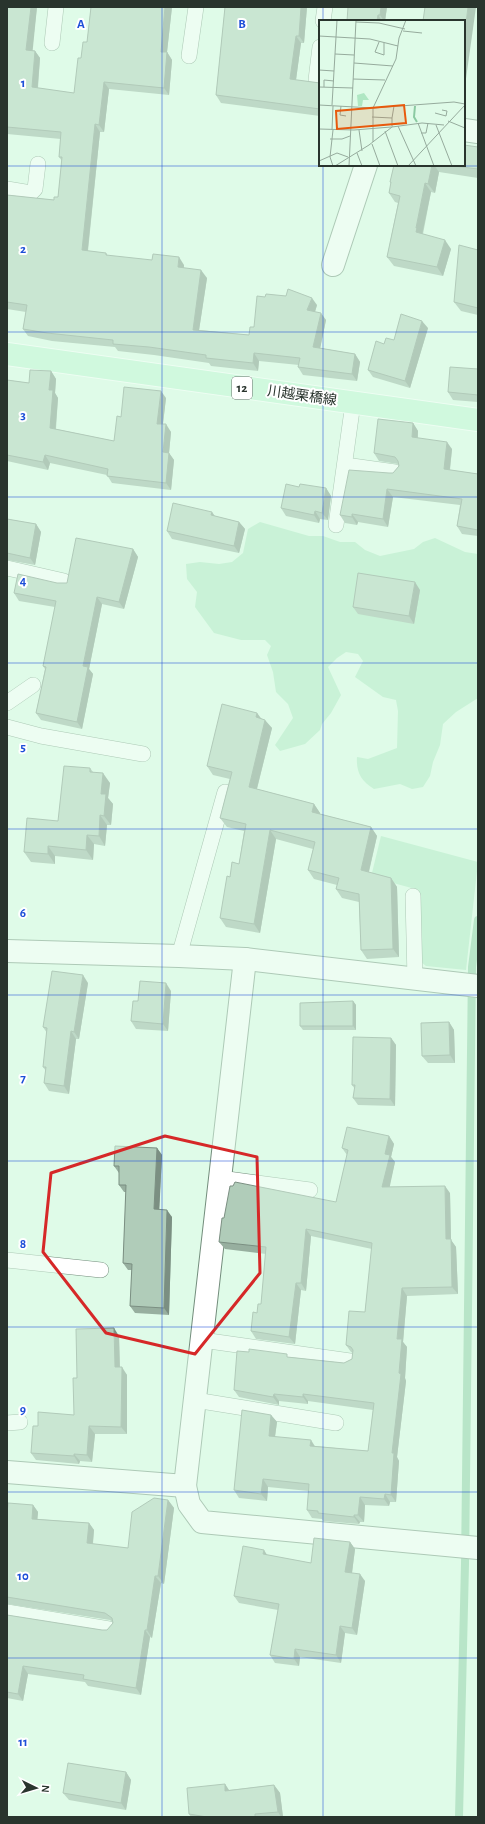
<svg xmlns="http://www.w3.org/2000/svg" width="485" height="1824" font-family="'Alegreya Sans','Noto Sans JP',sans-serif">
	<rect width="100%" height="100%" fill="#dffbe8"/>
	<g fill="#afe7c3">
		<path d="M 260,522 L 309,536 L 323,536 L 340,542 L 355,542 L 365,550 L 380,556 L 414,549 L 423,542 L 435,538 L 465,552 L 478,554 L 478,698 L 456,712 L 443,724 L 440,745 L 433,762 L 430,776 L 423,787 L 412,789 L 400,784 L 374,789 C 361,781 356,772 357,757 L 368,759 L 397,748 L 398,711 L 396,700 L 383,697 L 355,677 L 363,661 L 358,654 L 346,652 L 337,658 L 328,667 L 341,695 L 331,713 L 322,724 L 320,730 L 305,744 L 280,751 L 275,745 L 293,718 L 288,704 L 276,692 L 273,672 L 267,655 L 271,646 L 265,640 L 241,640 L 214,633 L 195,607 L 197,592 L 187,579 L 186,564 L 200,562 L 219,564 L 232,562 L 243,553 L 248,529 Z"/>
		<path d="M 381,836 L 478,862 L 466,970 L 426,966 L 421,962 L 419,890 L 371,877 Z"/>
	</g>
	<g fill="none" stroke-linecap="round" stroke-linejoin="round">
		<path stroke="#8bcaa2" stroke-width="8" d="M 459,1817 L 465,1564 L 472,967 L 478,920"/>
		<g stroke="#738d7c" stroke-width="16">
			<g id="lane">
				<path d="M 323,21 L 325,7"/>
				<path d="M 52,43 L 56,7"/>
				<path d="M 189,56 L 196,7"/>
				<path d="M 316,80 L 320,47"/>
				<path d="M 7,189 L 31,193 L 35,189 L 38,164"/>
				<path d="M 345,465 L 395,472"/>
				<path d="M 336,525 L 353,403"/>
				<path d="M 7,568 L 64,581"/>
				<path d="M 7,703 L 33,685"/>
				<path d="M 7,727 L 41,736 L 143,754"/>
				<path d="M 413,896 L 415,979"/>
				<path d="M 179,956 L 225,792"/>
				<path d="M 220,1178 L 310,1190"/>
				<path d="M 7,1260 L 101,1270"/>
				<path d="M 202,1340 L 350,1361"/>
				<path d="M 195,1400 L 336,1423"/>
				<path d="M 7,1423 L 20,1422"/>
				<path d="M 7,1612 L 109,1629"/>
			</g>
		</g>
		<g stroke="#738d7c" stroke-width="24">
			<g id="street">
				<path d="M 464,130 L 478,132"/>
				<path d="M 333,265 L 366,165"/>
				<path d="M 7,951 L 179,956 L 245,959 L 478,986"/>
				<path d="M 7,1472 L 185,1486 L 245,959"/>
				<path d="M 185,1486 L 189,1504 L 202,1522 L 478,1548"/>
			</g>
		</g>
		<g stroke="#fff" stroke-width="24">
			<path id="primary" d="M 7,354 L 478,420"/>
		</g>
		<use href="#lane" stroke="#fff" stroke-width="15"/>
		<use href="#street" stroke="#fff" stroke-width="22"/>
		<use href="#primary" stroke="#bef5d3" stroke-width="22"/>
	</g>
	<g fill="#97af9f">
		<path d="M 7,7 L 37,7 L 32,50 L 35,51 L 40,58 L 38,88 L 74,93 L 81,58 L 87,42 L 91,7 L 172,7 L 167,52 L 172,60 L 169,95 L 109,89 L 104,132 L 100,132 L 88,251 L 106,253 L 108,256 L 184,265 L 184,268 L 207,278 L 199,330 L 249,335 L 254,327 L 317,305 L 315,312 L 326,320 L 320,348 L 355,354 L 360,362 L 357,381 L 303,375 L 298,367 L 299,365 L 259,361 L 258,371 L 211,366 L 209,363 L 154,355 L 118,351 L 115,347 L 52,341 L 28,336 L 23,329 L 26,312 L 7,309 L 7,195 L 54,200 L 58,197 L 62,161 L 59,157 L 61,139 L 7,134 Z"/>
		<path d="M 225,7 L 307,7 L 304,43 L 301,43 L 296,80 L 320,83 L 320,116 L 221,103 L 216,95 Z"/>
		<path d="M 387,7 L 385,21 L 347,21 Z"/>
		<path d="M 478,147 L 478,178 L 439,172 L 435,193 L 431,192 L 423,234 L 451,249 L 443,276 L 394,266 L 387,257 L 398,203 L 395,202 L 389,193 L 391,184 L 390,182 L 394,165 L 464,165 Z"/>
		<path d="M 478,250 L 478,315 L 461,311 L 454,302 Z"/>
		<path d="M 428,328 L 410,388 L 373,377 L 368,370 L 384,344 Z"/>
		<path d="M 478,369 L 478,402 L 453,400 L 448,392 Z"/>
		<path d="M 51,371 L 56,379 L 55,393 L 58,398 L 56,429 L 114,441 L 121,417 L 166,398 L 163,424 L 171,432 L 169,453 L 174,460 L 171,490 L 112,483 L 107,475 L 50,463 L 48,470 L 7,461 L 7,380 L 29,383 Z"/>
		<path d="M 413,423 L 418,431 L 418,438 L 452,449 L 450,470 L 478,474 L 478,536 L 462,534 L 457,526 L 460,505 L 393,497 L 388,527 L 358,522 L 357,525 L 345,523 L 340,515 L 389,473 L 393,473 L 399,466 L 398,464 L 379,461 L 374,453 Z"/>
		<path d="M 299,487 L 326,488 L 331,496 L 328,520 L 320,519 L 319,523 L 286,516 L 281,508 Z"/>
		<path d="M 215,516 L 239,522 L 245,529 L 239,553 L 172,539 L 167,531 Z"/>
		<path d="M 7,519 L 36,524 L 41,532 L 35,565 L 7,560 Z"/>
		<path d="M 133,549 L 138,557 L 124,609 L 102,604 L 89,669 L 93,674 L 82,729 L 41,720 L 36,713 L 45,669 L 43,666 L 55,607 L 19,601 L 14,593 L 57,583 L 67,583 Z"/>
		<path d="M 420,590 L 414,624 L 358,614 L 353,607 Z"/>
		<path d="M 257,713 L 261,718 L 272,728 L 257,789 L 314,804 L 320,813 L 320,814 L 371,827 L 377,836 L 369,872 L 391,878 L 397,887 L 399,957 L 367,959 L 361,950 L 359,902 L 342,898 L 336,889 L 337,885 L 314,879 L 308,870 L 313,849 L 276,839 L 260,933 L 226,927 L 220,918 L 230,877 L 239,864 L 244,831 L 227,827 L 220,818 L 230,779 L 213,775 L 207,766 Z"/>
		<path d="M 90,768 L 93,772 L 110,783 L 108,798 L 113,804 L 111,825 L 107,825 L 105,846 L 94,844 L 93,860 L 55,856 L 55,864 L 31,862 L 24,852 L 58,821 Z"/>
		<path d="M 88,983 L 79,1039 L 76,1039 L 69,1094 L 49,1091 L 44,1083 L 46,1071 L 43,1067 L 47,1033 L 43,1027 Z"/>
		<path d="M 171,991 L 168,1031 L 136,1029 L 131,1021 Z"/>
		<path d="M 353,1001 L 356,1005 L 356,1030 L 303,1030 L 300,1026 Z"/>
		<path d="M 449,1022 L 454,1030 L 455,1063 L 428,1063 L 422,1056 Z"/>
		<path d="M 391,1038 L 396,1045 L 395,1106 L 358,1105 L 353,1098 L 355,1089 L 352,1085 Z"/>
		<path d="M 389,1136 L 394,1144 L 391,1157 L 395,1162 L 389,1187 L 450,1193 L 451,1240 L 456,1247 L 458,1294 L 407,1296 L 403,1342 L 407,1347 L 405,1378 L 406,1381 L 397,1457 L 399,1461 L 396,1502 L 390,1502 L 389,1506 L 365,1505 L 364,1522 L 360,1522 L 359,1524 L 323,1521 L 322,1519 L 312,1518 L 307,1510 L 309,1491 L 268,1487 L 267,1501 L 239,1498 L 234,1490 L 271,1415 L 277,1422 L 275,1437 L 315,1446 L 368,1451 L 373,1410 L 308,1401 L 308,1404 L 279,1401 L 279,1405 L 239,1397 L 234,1390 L 289,1357 L 344,1363 L 352,1359 L 353,1353 L 351,1352 L 346,1345 L 365,1312 L 372,1249 L 311,1236 L 306,1291 L 301,1290 L 295,1344 L 256,1339 L 251,1331 L 257,1313 L 261,1304 L 266,1254 L 225,1249 L 219,1242 L 224,1218 L 336,1202 L 347,1155 L 342,1148 Z"/>
		<path d="M 157,1148 L 162,1155 L 159,1209 L 172,1217 L 169,1315 L 135,1313 L 130,1306 L 132,1270 L 128,1270 L 123,1263 L 126,1192 L 124,1192 L 119,1185 L 119,1173 L 114,1166 Z"/>
		<path d="M 119,1336 L 120,1367 L 127,1375 L 127,1434 L 95,1434 L 92,1462 L 80,1461 L 79,1464 L 36,1460 L 31,1453 L 38,1426 L 74,1415 L 77,1378 Z"/>
		<path d="M 168,1500 L 174,1508 L 164,1584 L 161,1583 L 152,1638 L 150,1637 L 141,1695 L 88,1686 L 85,1682 L 28,1674 L 23,1701 L 7,1698 L 7,1615 L 102,1630 L 107,1630 L 113,1623 L 110,1620 L 7,1604 L 7,1514 L 33,1505 L 38,1512 L 37,1519 L 89,1523 L 94,1530 L 93,1544 L 128,1548 Z"/>
		<path d="M 350,1542 L 355,1549 L 352,1573 L 365,1581 L 357,1635 L 345,1633 L 341,1663 L 300,1657 L 299,1666 L 275,1663 L 270,1655 L 278,1610 L 239,1603 L 234,1596 L 267,1555 L 311,1563 Z"/>
		<path d="M 126,1772 L 131,1780 L 126,1810 L 69,1800 L 63,1793 Z"/>
		<path d="M 225,1784 L 229,1790 L 274,1785 L 280,1793 L 283,1817 L 191,1817 L 189,1814 Z"/>
	</g>
	<g fill="#7b8f82">
		<path d="M 31,7 L 37,7 L 32,57 L 26,50 Z"/>
		<path d="M 165,7 L 172,7 L 167,52 L 172,60 L 169,95 L 164,88 L 161,52 Z"/>
		<path d="M 301,7 L 307,7 L 304,43 L 299,36 Z"/>
		<path d="M 381,7 L 387,7 L 385,21 L 384,21 L 380,15 Z"/>
		<path d="M 468,7 L 476,7 L 464,93 L 464,39 Z"/>
		<path d="M 378,15 L 382,21 L 377,21 Z"/>
		<path d="M 296,36 L 301,43 L 295,87 L 290,79 Z"/>
		<path d="M 35,51 L 40,58 L 37,95 L 32,87 Z"/>
		<path d="M 104,82 L 109,89 L 104,132 L 99,125 Z"/>
		<path d="M 95,124 L 100,132 L 87,257 L 82,250 Z"/>
		<path d="M 432,165 L 434,165 L 439,172 L 435,193 L 428,184 Z"/>
		<path d="M 425,183 L 431,192 L 422,235 L 416,232 L 416,228 Z"/>
		<path d="M 445,240 L 451,249 L 443,276 L 437,267 Z"/>
		<path d="M 179,257 L 184,265 L 183,275 L 178,267 Z"/>
		<path d="M 201,270 L 207,278 L 198,337 L 193,330 Z"/>
		<path d="M 312,298 L 317,305 L 313,318 L 307,310 Z"/>
		<path d="M 321,313 L 326,320 L 319,354 L 313,347 Z"/>
		<path d="M 422,321 L 428,328 L 410,388 L 405,381 Z"/>
		<path d="M 254,353 L 259,361 L 258,371 L 253,363 Z"/>
		<path d="M 355,354 L 360,362 L 357,381 L 352,374 Z"/>
		<path d="M 51,371 L 56,379 L 55,393 L 58,398 L 55,435 L 50,428 L 49,390 Z"/>
		<path d="M 161,391 L 166,398 L 162,431 L 157,424 Z"/>
		<path d="M 413,423 L 418,431 L 417,444 L 412,437 Z"/>
		<path d="M 166,424 L 171,432 L 169,453 L 174,460 L 171,490 L 166,483 L 163,452 Z"/>
		<path d="M 447,442 L 452,449 L 449,476 L 444,469 Z"/>
		<path d="M 45,455 L 50,463 L 48,470 L 43,462 Z"/>
		<path d="M 326,488 L 331,496 L 328,520 L 322,513 Z"/>
		<path d="M 387,489 L 393,497 L 388,527 L 383,519 Z"/>
		<path d="M 315,511 L 320,519 L 319,523 L 314,515 Z"/>
		<path d="M 212,512 L 217,519 L 211,515 Z"/>
		<path d="M 352,514 L 358,522 L 357,525 L 352,517 Z"/>
		<path d="M 239,522 L 245,529 L 239,553 L 234,546 Z"/>
		<path d="M 36,524 L 41,532 L 35,565 L 30,558 Z"/>
		<path d="M 133,549 L 138,557 L 124,609 L 119,602 Z"/>
		<path d="M 415,582 L 420,590 L 414,624 L 409,616 Z"/>
		<path d="M 97,597 L 102,604 L 89,669 L 93,674 L 82,729 L 77,722 L 83,666 Z"/>
		<path d="M 257,713 L 263,722 L 256,717 Z"/>
		<path d="M 265,720 L 272,728 L 255,796 L 249,787 Z"/>
		<path d="M 103,773 L 110,783 L 108,798 L 113,804 L 111,825 L 104,816 L 101,794 Z"/>
		<path d="M 314,804 L 320,813 L 318,821 L 312,812 Z"/>
		<path d="M 100,815 L 107,825 L 105,846 L 99,836 Z"/>
		<path d="M 371,827 L 377,836 L 367,879 L 361,870 Z"/>
		<path d="M 270,830 L 276,839 L 260,933 L 254,924 Z"/>
		<path d="M 87,835 L 94,844 L 93,860 L 86,850 Z"/>
		<path d="M 48,846 L 55,856 L 55,864 L 48,854 Z"/>
		<path d="M 391,878 L 397,887 L 399,957 L 393,949 Z"/>
		<path d="M 7,889 L 8,890 L 7,912 Z"/>
		<path d="M 83,975 L 88,983 L 79,1039 L 74,1032 Z"/>
		<path d="M 166,983 L 171,991 L 168,1031 L 163,1024 Z"/>
		<path d="M 353,1001 L 356,1005 L 356,1030 L 353,1026 Z"/>
		<path d="M 449,1022 L 454,1030 L 455,1063 L 450,1055 Z"/>
		<path d="M 71,1031 L 76,1039 L 69,1094 L 64,1086 Z"/>
		<path d="M 391,1038 L 396,1045 L 395,1106 L 390,1099 Z"/>
		<path d="M 389,1136 L 394,1144 L 391,1157 L 395,1162 L 388,1195 L 382,1187 L 385,1154 Z"/>
		<path d="M 157,1148 L 162,1155 L 159,1216 L 154,1209 Z"/>
		<path d="M 445,1186 L 450,1193 L 451,1240 L 456,1247 L 458,1294 L 452,1287 L 446,1239 Z"/>
		<path d="M 167,1210 L 172,1217 L 169,1315 L 164,1308 Z"/>
		<path d="M 306,1229 L 311,1236 L 306,1291 L 301,1283 Z"/>
		<path d="M 296,1283 L 301,1290 L 295,1344 L 289,1337 Z"/>
		<path d="M 402,1288 L 407,1296 L 403,1342 L 407,1347 L 405,1378 L 406,1381 L 397,1457 L 399,1461 L 396,1502 L 391,1495 L 392,1453 L 399,1373 L 397,1339 Z"/>
		<path d="M 114,1328 L 119,1336 L 120,1375 L 115,1367 Z"/>
		<path d="M 122,1367 L 127,1375 L 127,1434 L 121,1427 Z"/>
		<path d="M 274,1394 L 279,1401 L 279,1405 L 273,1397 Z"/>
		<path d="M 303,1394 L 308,1401 L 308,1404 L 303,1397 Z"/>
		<path d="M 271,1415 L 277,1422 L 274,1443 L 269,1436 Z"/>
		<path d="M 89,1426 L 95,1434 L 92,1462 L 87,1455 Z"/>
		<path d="M 311,1440 L 316,1448 L 310,1446 Z"/>
		<path d="M 74,1454 L 80,1461 L 79,1464 L 74,1456 Z"/>
		<path d="M 263,1479 L 268,1487 L 267,1501 L 261,1494 Z"/>
		<path d="M 385,1494 L 390,1502 L 389,1506 L 384,1499 Z"/>
		<path d="M 360,1497 L 365,1505 L 364,1522 L 358,1515 Z"/>
		<path d="M 168,1500 L 174,1508 L 164,1584 L 158,1576 Z"/>
		<path d="M 33,1505 L 38,1512 L 37,1526 L 32,1519 Z"/>
		<path d="M 354,1515 L 360,1522 L 359,1524 L 354,1517 Z"/>
		<path d="M 89,1523 L 94,1530 L 92,1551 L 87,1543 Z"/>
		<path d="M 350,1542 L 355,1549 L 351,1580 L 345,1572 Z"/>
		<path d="M 264,1550 L 269,1558 L 263,1554 Z"/>
		<path d="M 360,1574 L 365,1581 L 357,1635 L 352,1628 Z"/>
		<path d="M 155,1576 L 161,1583 L 152,1638 L 147,1630 Z"/>
		<path d="M 340,1626 L 345,1633 L 341,1663 L 336,1655 Z"/>
		<path d="M 145,1630 L 150,1637 L 141,1695 L 136,1688 Z"/>
		<path d="M 295,1649 L 300,1657 L 299,1666 L 294,1659 Z"/>
		<path d="M 23,1666 L 28,1674 L 23,1701 L 18,1694 Z"/>
		<path d="M 126,1772 L 131,1780 L 126,1810 L 121,1803 Z"/>
		<path d="M 225,1784 L 230,1792 L 225,1791 Z"/>
		<path d="M 274,1785 L 280,1793 L 283,1817 L 281,1817 L 278,1812 Z"/>
	</g>
	<g fill="#b0ccb9" stroke="#7b8f82">
		<path d="M 7,7 L 31,7 L 26,50 L 35,51 L 32,87 L 74,93 L 78,58 L 81,58 L 83,42 L 87,42 L 91,7 L 165,7 L 161,52 L 167,52 L 164,88 L 104,82 L 99,125 L 95,124 L 82,250 L 106,253 L 106,255 L 152,260 L 153,254 L 179,257 L 178,267 L 201,270 L 193,330 L 249,335 L 250,327 L 254,327 L 257,296 L 265,297 L 266,294 L 286,296 L 288,289 L 312,298 L 307,310 L 321,313 L 313,347 L 355,354 L 352,374 L 298,367 L 300,358 L 254,353 L 253,363 L 206,358 L 206,355 L 149,347 L 113,344 L 113,340 L 47,333 L 23,329 L 27,305 L 7,302 L 7,195 L 54,200 L 54,197 L 58,197 L 62,157 L 59,157 L 61,132 L 7,127 Z"/>
		<path d="M 225,7 L 301,7 L 299,36 L 296,36 L 290,79 L 320,83 L 320,109 L 216,95 Z"/>
		<path d="M 348,7 L 381,7 L 380,15 L 378,15 L 377,21 L 347,21 Z"/>
		<path d="M 425,7 L 468,7 L 464,39 L 464,21 L 423,21 Z"/>
		<path d="M 464,145 L 478,147 L 478,169 L 445,165 L 464,165 Z"/>
		<path d="M 394,165 L 432,165 L 428,184 L 425,183 L 416,228 L 417,228 L 416,232 L 445,240 L 437,267 L 387,257 L 400,196 L 389,193 L 391,182 L 390,182 Z"/>
		<path d="M 459,245 L 478,250 L 478,308 L 454,302 Z"/>
		<path d="M 401,314 L 422,321 L 405,381 L 368,370 L 376,341 L 384,344 L 386,338 L 394,340 Z"/>
		<path d="M 450,367 L 478,369 L 478,395 L 448,392 Z"/>
		<path d="M 30,370 L 51,371 L 49,390 L 53,390 L 50,428 L 114,441 L 117,416 L 121,417 L 124,387 L 161,391 L 157,424 L 166,424 L 163,452 L 169,453 L 166,483 L 107,476 L 108,469 L 45,455 L 43,462 L 7,455 L 7,380 L 29,383 Z"/>
		<path d="M 378,419 L 413,423 L 412,437 L 447,442 L 444,469 L 478,474 L 478,530 L 457,526 L 462,499 L 387,489 L 383,519 L 352,514 L 352,517 L 340,515 L 349,470 L 389,473 L 393,473 L 399,466 L 398,461 L 395,457 L 374,453 Z"/>
		<path d="M 286,484 L 299,487 L 300,484 L 326,488 L 322,513 L 315,511 L 314,515 L 281,508 Z"/>
		<path d="M 173,503 L 212,512 L 211,515 L 239,522 L 234,546 L 167,531 Z"/>
		<path d="M 7,519 L 36,524 L 30,558 L 7,553 Z"/>
		<path d="M 76,538 L 133,549 L 119,602 L 97,597 L 83,666 L 88,667 L 77,722 L 36,713 L 46,667 L 43,666 L 56,601 L 14,593 L 18,574 L 57,583 L 67,583 Z"/>
		<path d="M 358,573 L 415,582 L 409,616 L 353,607 Z"/>
		<path d="M 222,704 L 257,713 L 256,717 L 265,720 L 249,787 L 314,804 L 312,812 L 371,827 L 361,870 L 391,878 L 393,949 L 361,950 L 359,894 L 336,889 L 339,878 L 308,870 L 315,842 L 270,830 L 254,924 L 220,918 L 227,876 L 230,877 L 232,862 L 239,864 L 246,824 L 220,818 L 232,772 L 207,766 Z"/>
		<path d="M 64,766 L 90,768 L 90,772 L 103,773 L 101,794 L 106,794 L 104,816 L 100,815 L 99,836 L 87,835 L 86,850 L 48,846 L 48,854 L 24,852 L 27,818 L 58,821 Z"/>
		<path d="M 52,971 L 83,975 L 74,1032 L 71,1031 L 64,1086 L 44,1083 L 46,1067 L 43,1067 L 47,1028 L 43,1027 Z"/>
		<path d="M 140,981 L 166,983 L 163,1024 L 131,1021 L 133,1001 L 138,1001 Z"/>
		<path d="M 353,1001 L 353,1026 L 300,1026 L 300,1003 Z"/>
		<path d="M 449,1022 L 450,1055 L 422,1056 L 421,1023 Z"/>
		<path d="M 353,1037 L 391,1038 L 390,1099 L 353,1098 L 355,1085 L 352,1085 Z"/>
		<path d="M 347,1127 L 389,1136 L 385,1154 L 390,1155 L 382,1187 L 445,1186 L 446,1239 L 451,1239 L 452,1287 L 402,1288 L 397,1339 L 402,1339 L 399,1373 L 401,1374 L 392,1453 L 394,1453 L 391,1495 L 385,1494 L 384,1499 L 360,1497 L 358,1515 L 354,1515 L 354,1517 L 318,1513 L 318,1511 L 307,1510 L 309,1484 L 263,1479 L 261,1494 L 234,1490 L 242,1410 L 271,1415 L 269,1436 L 311,1440 L 310,1446 L 368,1451 L 374,1403 L 303,1394 L 303,1397 L 274,1394 L 273,1397 L 234,1390 L 237,1351 L 249,1352 L 249,1349 L 287,1354 L 287,1357 L 344,1363 L 352,1359 L 353,1350 L 351,1347 L 346,1345 L 349,1311 L 365,1312 L 372,1243 L 306,1229 L 301,1283 L 296,1283 L 289,1337 L 251,1331 L 253,1312 L 257,1313 L 258,1304 L 261,1304 L 266,1247 L 219,1242 L 222,1218 L 224,1218 L 230,1186 L 233,1186 L 235,1182 L 336,1202 L 348,1150 L 342,1148 Z"/>
		<path d="M 115,1146 L 157,1148 L 154,1209 L 167,1210 L 164,1308 L 130,1306 L 132,1264 L 123,1263 L 126,1185 L 119,1185 L 119,1166 L 114,1166 Z"/>
		<path d="M 114,1328 L 115,1367 L 122,1367 L 121,1427 L 89,1426 L 87,1455 L 74,1454 L 74,1456 L 31,1453 L 33,1426 L 38,1426 L 38,1412 L 74,1415 L 73,1378 L 77,1378 L 76,1329 Z"/>
		<path d="M 154,1498 L 168,1500 L 158,1576 L 155,1576 L 147,1630 L 145,1630 L 136,1688 L 83,1679 L 84,1675 L 23,1666 L 18,1694 L 7,1692 L 7,1615 L 102,1630 L 107,1630 L 113,1623 L 112,1618 L 105,1613 L 7,1597 L 7,1514 L 8,1503 L 33,1505 L 32,1519 L 89,1523 L 87,1543 L 128,1548 L 132,1512 Z"/>
		<path d="M 314,1538 L 350,1542 L 345,1572 L 360,1574 L 352,1628 L 340,1626 L 336,1655 L 295,1649 L 294,1659 L 270,1655 L 279,1604 L 234,1596 L 243,1546 L 264,1550 L 263,1554 L 311,1563 Z"/>
		<path d="M 68,1763 L 126,1772 L 121,1803 L 63,1793 Z"/>
		<path d="M 225,1784 L 225,1791 L 274,1785 L 278,1812 L 255,1814 L 255,1817 L 207,1817 L 189,1814 L 187,1788 Z"/>
	</g>
	<path d="M0 0H485V1824H0ZM 165,1136 L 257,1157 L 260,1273 L 195,1354 L 106,1333 L 43,1252 L 51,1173 Z" fill="#dffbe8" fill-opacity=".55" fill-rule="evenodd"/>
	<path fill="none" stroke="#d62828" stroke-width="3" stroke-linejoin="round" d="M 165,1136 L 257,1157 L 260,1273 L 195,1354 L 106,1333 L 43,1252 L 51,1173 Z"/>
	<path fill="none" stroke="#1d4ed8" stroke-width="1" stroke-opacity="0.55" d="M 162,7 L 162,1817M 323,7 L 323,21M 323,165 L 323,1817M 7,166 L 478,166M 7,332 L 478,332M 7,497 L 478,497M 7,663 L 478,663M 7,829 L 478,829M 7,995 L 478,995M 7,1161 L 478,1161M 7,1327 L 478,1327M 7,1492 L 478,1492M 7,1658 L 478,1658"/>
	<g text-anchor="middle" dominant-baseline="central" stroke-width="4" stroke-linejoin="round" paint-order="stroke">
		<rect fill="#fff" stroke="#69716c" stroke-width="1" x="232" y="377" width="20" height="22" rx="3"/>
		<g font-size="13" font-weight="bold" fill="#29342d">
			<text x="242" y="388">12</text>
		</g>
		<g font-size="14" fill="#29342d" stroke="#fff">
			<text transform="translate(302 396) rotate(8)">川越栗橋線</text>
		</g>
	</g>
	<g transform="translate(319 20)">
		<rect width="146" height="146" fill="#dffbe8"/>
		<path d="M 45,73 L 50,80 L 44,80 L 43,86 L 39,86 L 38,75 Z" fill="#afe7c3"/>
		<path fill="none" stroke="#8bcaa2" stroke-width="2" d="M 96,86 L 95,97 L 98,102"/>
		<path fill="none" stroke="#96ab9d" stroke-width="1" d="M 37,2 L 60,3 L 86,9M 84,11 L 103,13M 0,16 L 51,19 L 79,26M 60,22 L 56,32 L 65,35 L 65,23M 16,34 L 35,35M 35,43 L 74,46M 0,50 L 15,51M 34,59 L 66,60M 0,67 L 34,68M 5,67 L 5,60 L 15,61M 0,85 L 54,88 L 135,82 L 146,84M 13,85 L 18,0M 22,86 L 21,95 L 27,96M 116,93 L 127,96 L 128,91 L 123,90M 53,97 L 73,98 L 73,107M 73,98 L 75,86M 129,101 L 146,108M 99,103 L 115,146M 117,105 L 133,146M 79,106 L 97,146M 0,109 L 35,110 L 72,107M 13,110 L 14,86M 14,110 L 11,137 L 14,146M 40,110 L 43,131M 66,111 L 79,146M 102,113 L 107,113 L 109,103M 11,119 L 23,119 L 31,116M 54,122 L 54,88 L 77,39 L 80,18 L 87,0M 53,124 L 61,146M 38,133 L 43,146M 0,141 L 18,133 L 29,137M 16,146 L 50,125 L 73,107 L 103,103 L 125,105M 30,146 L 37,0M 89,146 L 146,85"/>
		<path fill="#e8590c" fill-opacity="0.15" stroke="#e8590c" stroke-width="2" d="M 85,85 L 87,103 L 18,109 L 17,91 Z"/>
		<rect width="146" height="146" fill="none" stroke="#29342d" stroke-width="2"/>
	</g>
	<g font-size="13" text-anchor="middle" font-weight="bold" fill="#1d4ed8" stroke="#fff" stroke-width="4" stroke-linejoin="round" paint-order="stroke">
		<text x="81" y="28">A</text>
		<text x="242" y="28">B</text>
		<text x="23" y="87">1</text>
		<text x="23" y="253">2</text>
		<text x="23" y="419">3</text>
		<text x="23" y="585">4</text>
		<text x="23" y="751">5</text>
		<text x="23" y="917">6</text>
		<text x="23" y="1082">7</text>
		<text x="23" y="1248">8</text>
		<text x="23" y="1414">9</text>
		<text x="23" y="1580">10</text>
		<text x="23" y="1746">11</text>
	</g>
	<rect width="485" height="1824" fill="none" stroke="#29342d" stroke-width="16"/>
	<g transform="translate(36 1788) rotate(95)" stroke="#ffffff" stroke-width="3" paint-order="stroke">
	<path d="M0-3L7 15L0 10L-7 15Z" fill="#29342d"/>
	<text y="-6" font-size="11" font-weight="bold" text-anchor="middle" fill="#29342d">N</text>
	</g>
</svg>
